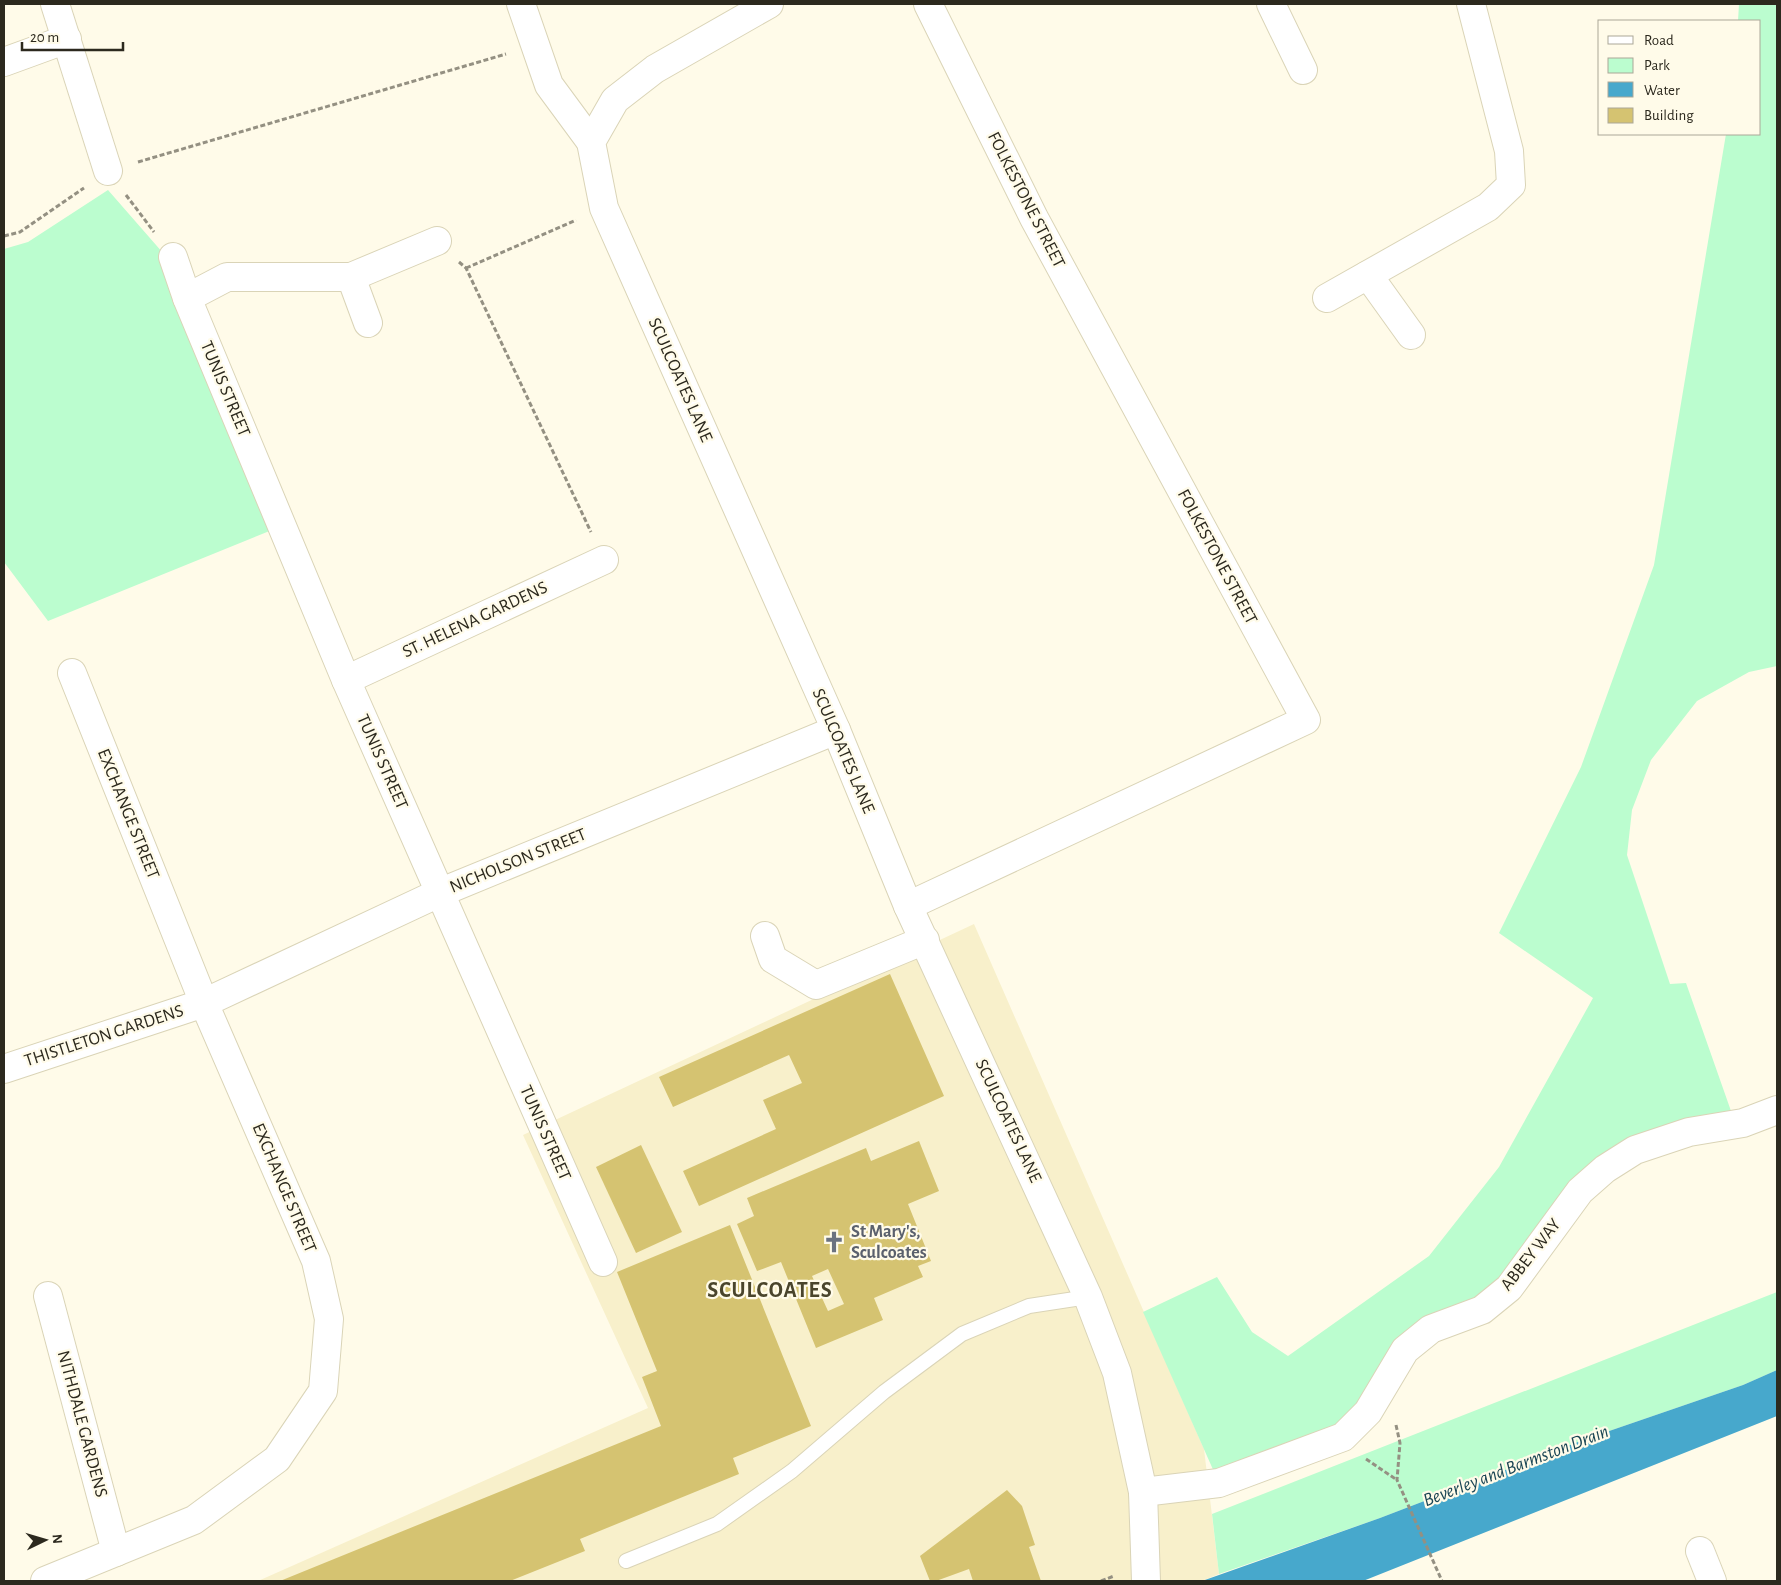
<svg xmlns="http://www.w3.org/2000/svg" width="1781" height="1585" font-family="'Alegreya Sans',sans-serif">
	<rect width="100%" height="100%" fill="#fffbe9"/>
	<path fill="#f8f0cb" d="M 974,924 L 1204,1449 L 1219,1574 L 1202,1581 L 258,1581 L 648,1408 L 523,1135 Z"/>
	<g fill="#bbfdcf">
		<path d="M 1739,4 L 1777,4 L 1777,666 L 1749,672 L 1697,701 L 1651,760 L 1632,810 L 1627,855 L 1670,984 L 1686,983 L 1731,1111 L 1598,1159 L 1531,1256 L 1454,1321 L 1374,1401 L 1273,1463 L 1219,1483 L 1143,1312 L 1217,1277 L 1252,1332 L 1288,1356 L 1429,1256 L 1499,1167 L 1593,998 L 1499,933 L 1581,767 L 1654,565 L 1726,134 L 1760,134 L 1760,21 L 1738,21 Z"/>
		<path d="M 108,190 L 163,253 L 277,528 L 48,621 L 4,562 L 4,249 L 28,242 Z"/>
		<path d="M 1777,1292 L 1777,1370 L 1743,1385 L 1583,1440 L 1380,1518 L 1219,1574 L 1212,1514 Z"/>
	</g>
	<path fill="#47a8cc" d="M 1777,1370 L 1777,1416 L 1363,1581 L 1202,1581 L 1380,1518 L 1583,1440 L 1743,1385 Z"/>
	<g fill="#d5c371" fill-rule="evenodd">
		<path d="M 890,974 L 944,1096 L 699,1206 L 683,1171 L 776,1129 L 763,1100 L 802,1083 L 789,1055 L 673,1107 L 659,1077 Z"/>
		<path d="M 919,1141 L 939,1191 L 908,1204 L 931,1261 L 918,1266 L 923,1277 L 874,1298 L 883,1320 L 816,1348 L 781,1262 L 757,1271 L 737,1224 L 754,1216 L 747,1198 L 866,1148 L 871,1161 ZM 828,1269 L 844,1304 L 828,1311 L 812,1276 Z"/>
		<path d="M 641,1145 L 682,1232 L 636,1253 L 596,1167 Z"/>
		<path d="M 730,1225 L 811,1426 L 733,1458 L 739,1474 L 580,1539 L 585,1551 L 510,1581 L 280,1581 L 661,1426 L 642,1377 L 657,1371 L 617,1272 Z"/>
		<path d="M 1007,1490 L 1022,1506 L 1035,1545 L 1029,1547 L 1041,1581 L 973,1581 L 969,1569 L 936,1581 L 930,1581 L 920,1556 Z"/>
	</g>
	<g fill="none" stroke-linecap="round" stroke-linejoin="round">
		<g stroke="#dad4b7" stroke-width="16">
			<path id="lane" d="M 626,1561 L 717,1524 L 792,1471 L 884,1392 L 962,1334 L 1029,1306 L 1088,1297"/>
		</g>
		<g stroke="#dad4b7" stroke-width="30">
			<g id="street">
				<path d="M 55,4 L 108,171"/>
				<path d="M 521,4 L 549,85 L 591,142"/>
				<path d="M 1271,4 L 1303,70"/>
				<path d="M 4,62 L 67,39"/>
				<path d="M 173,257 L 187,298 L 346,680 L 603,1262"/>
				<path d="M 1368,275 L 1411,335"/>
				<path d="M 351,277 L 368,323"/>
				<path d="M 187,298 L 227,277 L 351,277 L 437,241"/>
				<path d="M 1327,298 L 1488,207 L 1511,185 L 1509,151 L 1471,4"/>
				<path d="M 346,680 L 604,560"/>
				<path d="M 908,906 L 1306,720 L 1034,218 L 928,4"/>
				<path d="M 765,936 L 773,959 L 816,985 L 925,940"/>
				<path d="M 4,1069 L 204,1003 L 439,893 L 836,730"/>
				<path d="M 48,1296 L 116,1552"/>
				<path d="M 1143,1492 L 1219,1483 L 1343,1437 L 1368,1412 L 1405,1350 L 1431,1329 L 1482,1310 L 1509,1288 L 1580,1191 L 1605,1169 L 1635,1150 L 1689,1132 L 1743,1123 L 1777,1110"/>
				<path d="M 1700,1551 L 1712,1581"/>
				<path d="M 45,1581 L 194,1520 L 277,1459 L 323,1391 L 329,1319 L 316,1261 L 204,1003 L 72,673"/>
			</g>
		</g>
		<g stroke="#dad4b7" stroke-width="30">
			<path id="secondary" d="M 769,4 L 655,69 L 615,100 L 591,142 L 604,208 L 836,730 L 908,906 L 1088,1297 L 1117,1373 L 1143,1492 L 1146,1581"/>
		</g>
		<g stroke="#949082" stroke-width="3" stroke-dasharray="5 2.5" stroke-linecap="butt">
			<path d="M 138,162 L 506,54"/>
			<path d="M 126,195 L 154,232"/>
			<path d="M 4,236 L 20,232 L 84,188"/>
			<path d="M 459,262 L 466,268 L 591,532"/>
			<path d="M 466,268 L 576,220"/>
			<path d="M 1396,1425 L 1400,1443 L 1397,1480 L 1442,1581"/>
			<path d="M 1366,1459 L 1397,1480"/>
			<path d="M 1101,1581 L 1114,1576"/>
		</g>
		<use href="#lane" stroke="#fff" stroke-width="14"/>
		<use href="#street" stroke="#fff" stroke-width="28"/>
		<use href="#secondary" stroke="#fff" stroke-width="28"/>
	</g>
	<defs>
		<g id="church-bare" transform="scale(1.725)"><path d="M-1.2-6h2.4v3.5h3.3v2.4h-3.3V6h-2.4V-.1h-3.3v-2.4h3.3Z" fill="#6b7280" stroke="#fffbe9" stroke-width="2.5" paint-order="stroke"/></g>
	</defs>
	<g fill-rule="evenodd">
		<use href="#church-bare" x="834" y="1242"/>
	</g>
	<g text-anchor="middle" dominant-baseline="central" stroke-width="4.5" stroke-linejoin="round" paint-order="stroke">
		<g font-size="18" fill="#2c291e" stroke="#fffbe9">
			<text transform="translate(1026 200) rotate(63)">FOLKESTONE STREET</text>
			<text transform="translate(680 380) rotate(66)">SCULCOATES LANE</text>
			<text transform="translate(225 389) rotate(67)">TUNIS STREET</text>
			<text transform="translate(1217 557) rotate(62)">FOLKESTONE STREET</text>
			<text transform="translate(475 620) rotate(-25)">ST. HELENA GARDENS</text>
			<text transform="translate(843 751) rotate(67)">SCULCOATES LANE</text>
			<text transform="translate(382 762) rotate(66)">TUNIS STREET</text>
			<text transform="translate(128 814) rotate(68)">EXCHANGE STREET</text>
			<text transform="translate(518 861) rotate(-22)">NICHOLSON STREET</text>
			<text transform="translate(104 1036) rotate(-18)">THISTLETON GARDENS</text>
			<text transform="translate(1008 1121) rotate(65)">SCULCOATES LANE</text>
			<text transform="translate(545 1133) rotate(66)">TUNIS STREET</text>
			<text transform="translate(284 1188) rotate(67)">EXCHANGE STREET</text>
			<text transform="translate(1531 1255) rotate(-52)">ABBEY WAY</text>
			<text transform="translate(82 1424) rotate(75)">NITHDALE GARDENS</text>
		</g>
		<g font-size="18" font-weight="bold" fill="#5b616d" stroke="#fffbe9" text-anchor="start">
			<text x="851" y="1232">St Mary's,<tspan x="851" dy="21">Sculcoates</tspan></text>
		</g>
		<g font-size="19" font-style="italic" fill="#1a4554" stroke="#fffbe9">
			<text transform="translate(1516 1466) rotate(-21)">Beverley and Barmston Drain</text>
		</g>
		<g font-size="22" font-weight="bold" letter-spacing="1" fill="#4a452c" stroke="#fffbe9">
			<text x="770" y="1290">SCULCOATES</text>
		</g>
	</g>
	<rect width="1781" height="1585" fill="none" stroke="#2c291e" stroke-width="10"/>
	<rect x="1598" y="20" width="162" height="115" fill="#fffbe9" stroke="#aba798"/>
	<rect x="1608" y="36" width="25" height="8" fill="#ffffff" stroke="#aba798"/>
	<text x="1644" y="45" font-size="15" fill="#2c291e">Road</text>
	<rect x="1608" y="58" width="25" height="15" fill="#bbfdcf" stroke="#aba798"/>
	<text x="1644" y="70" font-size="15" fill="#2c291e">Park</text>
	<rect x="1608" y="82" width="25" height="15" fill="#47a8cc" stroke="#aba798"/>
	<text x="1644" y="95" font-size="15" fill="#2c291e">Water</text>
	<rect x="1608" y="108" width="25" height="15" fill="#d5c371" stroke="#aba798"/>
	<text x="1644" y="120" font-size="15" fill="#2c291e">Building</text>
	<g transform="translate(45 1540) rotate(85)" stroke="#fffbe9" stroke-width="4" paint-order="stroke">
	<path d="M0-4L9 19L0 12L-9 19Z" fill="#2c291e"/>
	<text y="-8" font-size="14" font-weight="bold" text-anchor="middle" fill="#2c291e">N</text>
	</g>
	<path d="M22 42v8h101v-8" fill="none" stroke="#2c291e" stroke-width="2.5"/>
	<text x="30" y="42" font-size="15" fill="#2c291e" stroke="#fffbe9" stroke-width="4" paint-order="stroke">20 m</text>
</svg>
